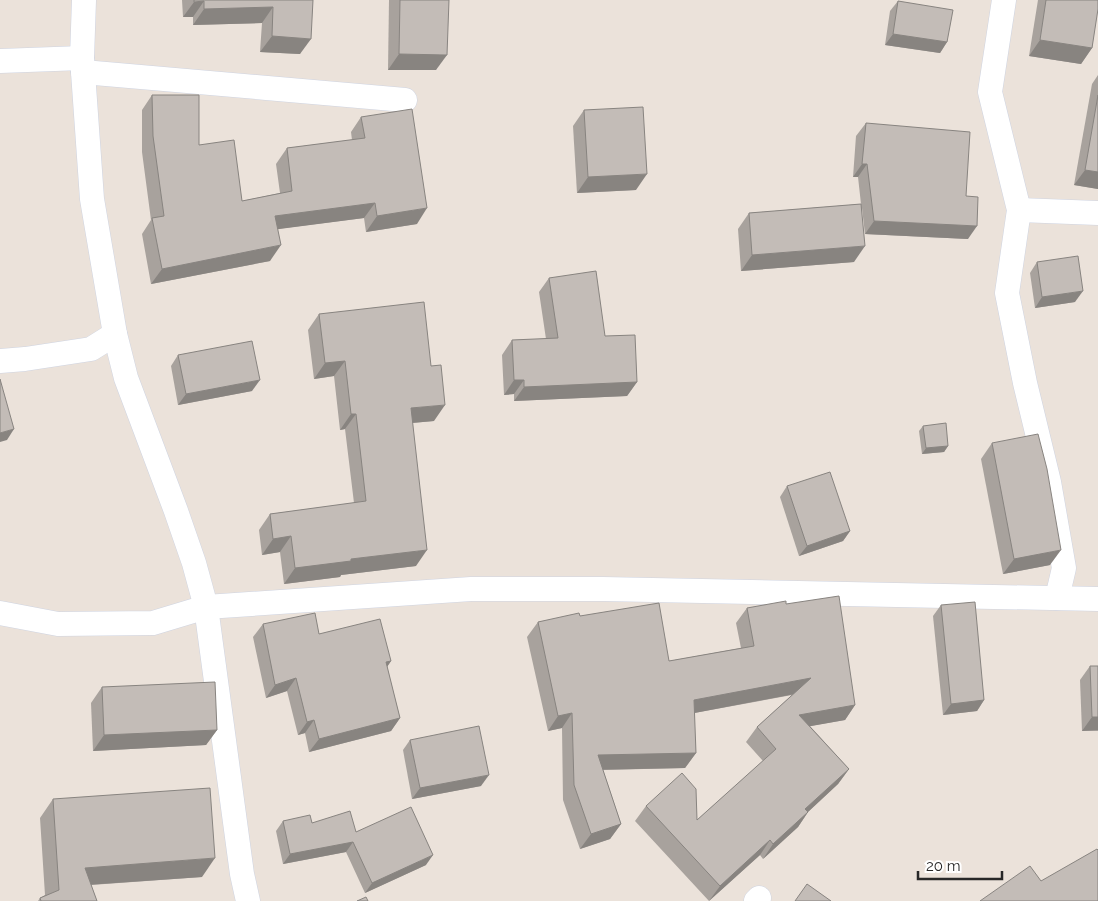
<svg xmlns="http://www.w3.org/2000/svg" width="1098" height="901" font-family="Raleway,sans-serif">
	<rect width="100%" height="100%" fill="#ebe2da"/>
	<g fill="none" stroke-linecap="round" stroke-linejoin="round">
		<g stroke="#cfd4e1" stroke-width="25">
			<g id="minor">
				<path d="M 84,0 L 82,58 L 92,199 L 115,334 L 126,378 L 176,511 L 194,563 L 206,607 L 242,874 L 248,901"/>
				<path d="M 1004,0 L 990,92 L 1019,210 L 1007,293 L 1025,383 L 1049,482 L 1064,568 L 1057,598"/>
				<path d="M 0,61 L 82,58"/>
				<path d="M 83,72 L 405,100"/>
				<path d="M 1019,210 L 1098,213"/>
				<path d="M 0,361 L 25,359 L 91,349 L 115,334"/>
				<path d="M 0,613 L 58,624 L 153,623 L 206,607 L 471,589 L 603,589 L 1098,599"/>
				<path d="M 756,901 L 759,898"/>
			</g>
		</g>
		<use href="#minor" stroke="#fff" stroke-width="24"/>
	</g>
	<g fill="#a8a29d">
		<path d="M 182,0 L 313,0 L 300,54 L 260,52 L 262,23 L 193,25 L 193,17 L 183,17 Z"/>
		<path d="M 389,0 L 449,0 L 436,70 L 388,70 Z"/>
		<path d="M 1038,0 L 1098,0 L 1092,48 L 1081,64 L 1029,56 Z"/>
		<path d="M 898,1 L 947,42 L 940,53 L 885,45 L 890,11 Z"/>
		<path d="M 1098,75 L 1098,189 L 1074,185 L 1092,84 Z"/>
		<path d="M 152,95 L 199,145 L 242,201 L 280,193 L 276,164 L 287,148 L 352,140 L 351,132 L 361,117 L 417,224 L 366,232 L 364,218 L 277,229 L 270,261 L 151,284 L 142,234 L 151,220 L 142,152 L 142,110 Z"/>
		<path d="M 584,110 L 636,190 L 577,193 L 573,126 Z"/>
		<path d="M 866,123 L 966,196 L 968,239 L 865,234 L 862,208 L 854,262 L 741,271 L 738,229 L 749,213 L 861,204 L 858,177 L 853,177 L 856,136 Z"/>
		<path d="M 1037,262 L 1075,302 L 1035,308 L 1030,273 Z"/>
		<path d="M 549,278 L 605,336 L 637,382 L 627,396 L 514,401 L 514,394 L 504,395 L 502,355 L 512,340 L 546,339 L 539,292 Z"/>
		<path d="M 319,314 L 434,421 L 412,423 L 416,566 L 341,575 L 340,577 L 284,584 L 280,552 L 262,555 L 259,530 L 270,514 L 354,503 L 345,429 L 340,430 L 334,376 L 314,379 L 308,330 Z"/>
		<path d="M 178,355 L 252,391 L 178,405 L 171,366 Z"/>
		<path d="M 923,426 L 948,446 L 944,452 L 922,454 L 919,431 Z"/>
		<path d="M 992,443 L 1050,565 L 1003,574 L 981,459 Z"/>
		<path d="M 787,486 L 850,531 L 843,541 L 799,556 L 780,497 Z"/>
		<path d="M 786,604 L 855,705 L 845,720 L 810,726 L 849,769 L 838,784 L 808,812 L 798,827 L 763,859 L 760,855 L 709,901 L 635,821 L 646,806 L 697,820 L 763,761 L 746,742 L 757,727 L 792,695 L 694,713 L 696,753 L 685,768 L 603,770 L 621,824 L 610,839 L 580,849 L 563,800 L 562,728 L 548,731 L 527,637 L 538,622 L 580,616 L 669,661 L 741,648 L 736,623 L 747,608 Z"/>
		<path d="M 941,605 L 984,700 L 977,711 L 943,715 L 933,616 Z"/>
		<path d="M 263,624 L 319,634 L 391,661 L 387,667 L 400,718 L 391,731 L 309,752 L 305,733 L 298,735 L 287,691 L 266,698 L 253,637 Z"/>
		<path d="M 1090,666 L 1098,666 L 1098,731 L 1082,731 L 1080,680 Z"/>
		<path d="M 102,687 L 217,730 L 206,745 L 93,751 L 91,703 Z"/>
		<path d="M 410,740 L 481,786 L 412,799 L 403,750 Z"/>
		<path d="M 53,799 L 202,877 L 91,885 L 97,901 L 38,901 L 40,898 L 45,895 L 40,818 Z"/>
		<path d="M 283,821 L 312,823 L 356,832 L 426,865 L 365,893 L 346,852 L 283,864 L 276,831 Z"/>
	</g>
	<g fill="#888480">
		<path d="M 204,1 L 193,17 L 183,17 L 194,2 Z"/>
		<path d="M 273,7 L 262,23 L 193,25 L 204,9 Z"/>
		<path d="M 893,34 L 947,42 L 940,53 L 885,45 Z"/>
		<path d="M 272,36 L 311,39 L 300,54 L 260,52 Z"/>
		<path d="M 1040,40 L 1092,48 L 1081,64 L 1029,56 Z"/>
		<path d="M 399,54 L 447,55 L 436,70 L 388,70 Z"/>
		<path d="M 862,164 L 867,164 L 858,177 L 853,177 Z"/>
		<path d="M 1085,170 L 1098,172 L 1098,189 L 1074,185 Z"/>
		<path d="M 647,174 L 636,190 L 577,193 L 588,177 Z"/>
		<path d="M 375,203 L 364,218 L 264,231 L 275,216 Z"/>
		<path d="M 427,208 L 417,224 L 366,232 L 377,216 Z"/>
		<path d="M 874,221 L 977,226 L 968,239 L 865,234 Z"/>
		<path d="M 281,245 L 270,261 L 151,284 L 162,269 Z"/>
		<path d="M 865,246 L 854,262 L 741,271 L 752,255 Z"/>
		<path d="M 1083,291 L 1075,302 L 1035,308 L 1042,297 Z"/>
		<path d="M 345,361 L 334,376 L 314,379 L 325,363 Z"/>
		<path d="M 260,380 L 252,391 L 178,405 L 186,394 Z"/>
		<path d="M 514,380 L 524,380 L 514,394 L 504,395 Z"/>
		<path d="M 637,382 L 627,396 L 514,401 L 524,387 Z"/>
		<path d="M 445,405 L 434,421 L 400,424 L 411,408 Z"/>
		<path d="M 351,414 L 356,414 L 345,429 L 340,430 Z"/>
		<path d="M 14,429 L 7,440 L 0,442 L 0,433 Z"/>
		<path d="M 948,446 L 944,452 L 922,454 L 926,448 Z"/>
		<path d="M 850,531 L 843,541 L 799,556 L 807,546 Z"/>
		<path d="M 291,536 L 280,552 L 262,555 L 273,539 Z"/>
		<path d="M 427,550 L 416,566 L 341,575 L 340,577 L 284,584 L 295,568 L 351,559 Z"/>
		<path d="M 1061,550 L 1050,565 L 1003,574 L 1014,559 Z"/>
		<path d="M 391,661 L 382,674 L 386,662 Z"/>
		<path d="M 296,678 L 287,691 L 266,698 L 275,685 Z"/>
		<path d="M 811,678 L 800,693 L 684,715 L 694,700 Z"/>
		<path d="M 984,700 L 977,711 L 943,715 L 951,704 Z"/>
		<path d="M 855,705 L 845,720 L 789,730 L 799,715 Z"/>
		<path d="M 572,713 L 562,728 L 548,731 L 558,716 Z"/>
		<path d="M 1092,717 L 1098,717 L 1098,730 L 1082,731 Z"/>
		<path d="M 400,718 L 391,731 L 309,752 L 319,739 Z"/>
		<path d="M 314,720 L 305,733 L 298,735 L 307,722 Z"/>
		<path d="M 217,730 L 206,745 L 93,751 L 104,735 Z"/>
		<path d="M 696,753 L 685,768 L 587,770 L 598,755 Z"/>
		<path d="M 849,769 L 838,784 L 795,824 L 805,809 Z"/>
		<path d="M 489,775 L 481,786 L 412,799 L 420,788 Z"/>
		<path d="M 808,812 L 798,827 L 763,859 L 773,844 Z"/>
		<path d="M 621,824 L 610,839 L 580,849 L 591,834 Z"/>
		<path d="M 770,840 L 760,855 L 709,901 L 720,886 Z"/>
		<path d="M 353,842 L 346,852 L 283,864 L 290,854 Z"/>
		<path d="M 433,855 L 426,865 L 365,893 L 372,883 Z"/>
		<path d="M 215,858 L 202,877 L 72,886 L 85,868 Z"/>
	</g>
	<g fill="#c3bcb7" stroke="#888480">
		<path d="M 194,0 L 313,0 L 311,39 L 272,36 L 273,7 L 204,9 L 204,1 L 194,2 Z"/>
		<path d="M 400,0 L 449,0 L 447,55 L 399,54 Z"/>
		<path d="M 1046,0 L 1098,0 L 1098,9 L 1092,48 L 1040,40 Z"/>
		<path d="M 898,1 L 953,10 L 947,42 L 893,34 Z"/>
		<path d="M 152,95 L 199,95 L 199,145 L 234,140 L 242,201 L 292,191 L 287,148 L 365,138 L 361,117 L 412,109 L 427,208 L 377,216 L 375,203 L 275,216 L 281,245 L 162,269 L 152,218 L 164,216 L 153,136 Z"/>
		<path d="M 1098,95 L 1098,172 L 1085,170 Z"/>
		<path d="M 643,107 L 647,174 L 588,177 L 584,110 Z"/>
		<path d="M 866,123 L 970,132 L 966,196 L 978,197 L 977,226 L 874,221 L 867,164 L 862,164 Z"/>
		<path d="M 861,204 L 865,246 L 752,255 L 749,213 Z"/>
		<path d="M 1078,256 L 1083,291 L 1042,297 L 1037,262 Z"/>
		<path d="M 596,271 L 605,336 L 635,335 L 637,382 L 524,387 L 524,380 L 514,380 L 512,340 L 558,338 L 549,278 Z"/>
		<path d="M 424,302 L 431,366 L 441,365 L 445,405 L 411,408 L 427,550 L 351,559 L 351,561 L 295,568 L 291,536 L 273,539 L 270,514 L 366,501 L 356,414 L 351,414 L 345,361 L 325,363 L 319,314 Z"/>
		<path d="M 252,341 L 260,380 L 186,394 L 178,355 Z"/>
		<path d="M 0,379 L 14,429 L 0,433 Z"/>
		<path d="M 946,423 L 948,446 L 926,448 L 923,426 Z"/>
		<path d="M 1038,434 L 1047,469 L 1061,550 L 1014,559 L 992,443 Z"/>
		<path d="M 830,472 L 850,531 L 807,546 L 787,486 Z"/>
		<path d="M 839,596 L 855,705 L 799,715 L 849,769 L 805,809 L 808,812 L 773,844 L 770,840 L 720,886 L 646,806 L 682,773 L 696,789 L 697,820 L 776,749 L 757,727 L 811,678 L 694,700 L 696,753 L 598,755 L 621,824 L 591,834 L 574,785 L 572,713 L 558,716 L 538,622 L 579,613 L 580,616 L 659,603 L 669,661 L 754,646 L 747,608 L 786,601 L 786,604 Z"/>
		<path d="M 975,602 L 984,700 L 951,704 L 941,605 Z"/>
		<path d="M 315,613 L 319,634 L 380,619 L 391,661 L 386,662 L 400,718 L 319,739 L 314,720 L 307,722 L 296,678 L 275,685 L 263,624 Z"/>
		<path d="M 1090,666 L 1098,666 L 1098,717 L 1092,717 Z"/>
		<path d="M 215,682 L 217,730 L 104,735 L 102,687 Z"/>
		<path d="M 479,726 L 489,775 L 420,788 L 410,740 Z"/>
		<path d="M 210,788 L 215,858 L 85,868 L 97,901 L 41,901 L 40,898 L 59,890 L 53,799 Z"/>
		<path d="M 411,807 L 433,855 L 372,883 L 353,842 L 290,854 L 283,821 L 310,815 L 312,823 L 350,811 L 356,832 Z"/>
		<path d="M 1097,849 L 1098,850 L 1098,901 L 980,901 L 1030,866 L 1041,881 Z"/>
		<path d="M 807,884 L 831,901 L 795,901 Z"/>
		<path d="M 366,897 L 368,901 L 357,901 Z"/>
	</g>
	<path d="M918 871v8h84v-8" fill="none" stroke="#282828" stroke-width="2.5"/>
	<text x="926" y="871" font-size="15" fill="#282828" stroke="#ffffff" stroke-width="4" paint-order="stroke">20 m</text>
</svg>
